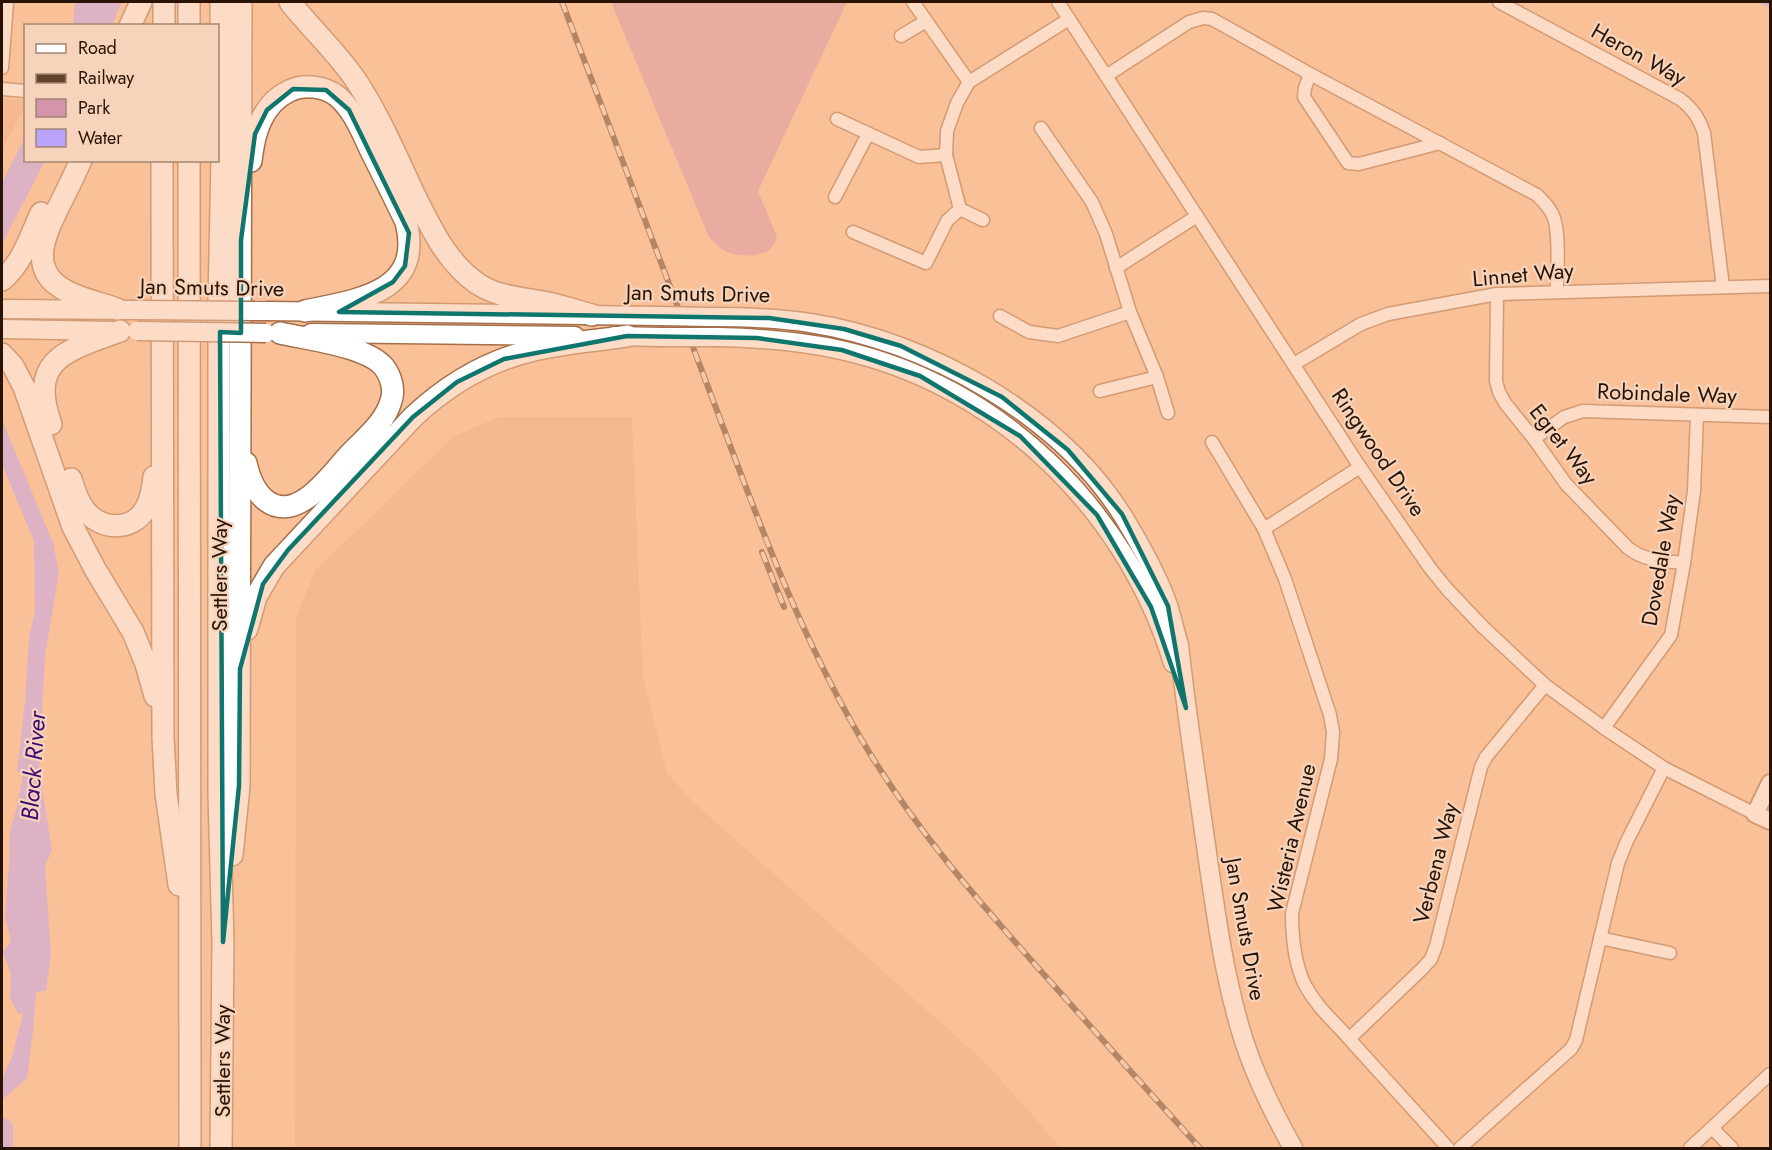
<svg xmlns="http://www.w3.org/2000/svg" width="1772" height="1150" font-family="Jost,sans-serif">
	<rect width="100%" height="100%" fill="#fac098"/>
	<g fill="#f2b286">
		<path d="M 2,98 L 25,100 L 26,105 L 2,149 Z"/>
		<path d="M 499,417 L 632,417 L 643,677 L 667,773 L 692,801 L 985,1062 L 1061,1148 L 295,1148 L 296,618 L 315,571 L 454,436 Z"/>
	</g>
	<path fill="#d495ac" d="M 611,2 L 847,2 L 758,191 L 777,237 C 775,242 774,246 770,249 C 759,258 735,257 723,250 C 718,247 713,241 709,237 Z"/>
	<g fill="#baa3fc">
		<path d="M 75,2 L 122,2 L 112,25 L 73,25 Z"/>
		<path d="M 25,138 L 26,160 L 45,161 L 3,242 L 2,248 L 2,182 Z"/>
		<path d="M 2,420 L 53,543 L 59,573 L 45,655 L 39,770 L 52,850 L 45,866 L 51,955 L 46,990 L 36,993 L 33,1032 L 27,1078 L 2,1100 L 2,1078 L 12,1057 L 23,1014 L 18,1013 L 10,998 L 11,974 L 3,952 L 11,941 L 5,917 L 9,865 L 10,830 L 16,811 L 23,775 L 17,772 L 25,703 L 29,637 L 35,610 L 34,541 L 2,464 Z"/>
	</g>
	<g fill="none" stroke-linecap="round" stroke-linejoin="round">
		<path stroke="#baa3fc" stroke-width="4" d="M 1763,2 L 1770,6"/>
		<path stroke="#baa3fc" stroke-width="22" d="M 2,1129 L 2,1148"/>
		<g stroke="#a46f4a" stroke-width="15">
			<g id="street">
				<path d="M 913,2 L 969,82"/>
				<path d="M 1058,2 L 1360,467 L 1430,568 L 1447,589 L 1483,627 L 1545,685 L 1604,728 L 1664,768 L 1755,814"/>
				<path d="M 1499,2 L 1680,99 C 1693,109 1699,118 1704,133 L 1723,287"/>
				<path d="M 901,36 L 926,21"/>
				<path d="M 2,68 L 7,2"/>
				<path d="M 1310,74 L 1305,88 L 1304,97 L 1348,163 L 1359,164 L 1440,143"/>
				<path d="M 1106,76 L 1189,22 L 1203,18 L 1212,19 L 1310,74 L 1537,195 C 1544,202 1551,209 1554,218 C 1560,236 1557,271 1557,291"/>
				<path d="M 2,89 L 26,91"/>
				<path d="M 837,119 L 919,157 L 946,155"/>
				<path d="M 1041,128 L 1092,202 L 1106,234 L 1130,312 L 1157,377 L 1168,413"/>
				<path d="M 835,197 L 868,134"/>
				<path d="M 983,220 L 960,209 L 946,155 L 947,131 L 957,103 L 969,82 L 1069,19"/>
				<path d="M 853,232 L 926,263 L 947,221 L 960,209"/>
				<path d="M 1116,268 L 1197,216"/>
				<path d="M 1497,294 L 1496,381 L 1499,392 L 1505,403 L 1534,439 L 1566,484 L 1628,548 C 1644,561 1664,561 1684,563"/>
				<path d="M 1000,316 L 1029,332 L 1058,336 L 1130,312"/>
				<path d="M 1294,364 L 1361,324 L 1388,314 L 1497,294 L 1770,286"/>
				<path d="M 1100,391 L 1157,377"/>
				<path d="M 1534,439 L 1564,417 L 1583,411 L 1770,417"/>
				<path d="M 1212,442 L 1264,529 L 1285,579 L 1330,715 L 1333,732 L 1331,759 L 1292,913 C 1292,937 1294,963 1305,985 C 1317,1008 1336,1023 1352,1042 C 1384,1077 1416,1113 1448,1148"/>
				<path d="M 1264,529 L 1360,467"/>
				<path d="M 1604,728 L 1671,635 L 1684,563 L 1694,491 L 1697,415"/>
				<path d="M 1600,938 L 1670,953"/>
				<path d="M 1350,1038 L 1422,969 L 1431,959 L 1436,946 L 1481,767 L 1486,757 L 1545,685"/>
				<path d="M 1712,1128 L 1732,1148"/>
				<path d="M 1460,1148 L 1571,1049 L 1576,1040 L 1618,863 L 1627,841 L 1664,768"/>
				<path d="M 1690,1148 L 1770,1074"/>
			</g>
		</g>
		<g stroke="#a46f4a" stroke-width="20">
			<path id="secondary" d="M 1770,783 L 1755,814 L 1770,821"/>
		</g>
		<g stroke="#a46f4a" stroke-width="21">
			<g id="primary">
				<path d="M 2,309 L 137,310"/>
				<path d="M 267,311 L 661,316"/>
				<path d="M 710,317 C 743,317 777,318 810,323 C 927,341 1059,414 1123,516 C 1140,544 1157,574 1168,605 C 1172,618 1175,632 1179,645 C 1186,710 1196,774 1205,839 C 1215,907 1223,975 1244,1041 C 1256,1078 1274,1114 1293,1148"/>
				<path d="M 2,329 L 114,331"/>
				<path d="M 311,333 L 575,336"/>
				<path d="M 614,336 L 660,337"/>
				<path d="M 719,337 C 760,338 801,341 841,350 C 999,385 1126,509 1173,663"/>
			</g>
		</g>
		<g stroke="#a46f4a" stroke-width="24">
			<g id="highway">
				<path d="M 189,2 L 189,26"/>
				<path d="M 221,2 L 222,159 L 219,300 L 219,795 L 223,942 L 221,1148"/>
				<path d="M 290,2 C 311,29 338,53 357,82 C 380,117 397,158 415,196 C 431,228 447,263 478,284 C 500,298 524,298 548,303 C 563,306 577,311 592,315"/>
				<path d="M 130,26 L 141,2"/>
				<path d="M 164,26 L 164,2"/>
				<path d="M 81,160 C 75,174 68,188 61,202 C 49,227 28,263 57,285 C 74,298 98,302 117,309"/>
				<path d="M 162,160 L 163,737 L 166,794 L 179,885"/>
				<path d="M 189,160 L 190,1148"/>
				<path d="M 251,161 C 254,133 262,104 289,91 C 304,84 324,86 337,96 C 355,111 363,135 373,155 C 384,177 395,199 406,222 C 424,293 357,300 305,311"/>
				<path d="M 2,280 C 22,264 31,235 41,213"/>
				<path d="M 2,354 L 13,366 L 24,387 L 73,527 L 95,569 L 133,632 L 146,664 L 155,696"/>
				<path d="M 51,424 C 27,358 69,350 120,331"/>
				<path d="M 246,463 C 253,495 274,521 307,498 C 323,487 336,469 349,455 C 364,439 385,423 391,401 C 395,390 391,376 384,367 C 367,346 306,339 280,333"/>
				<path d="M 71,479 C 74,489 77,500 84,509 C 99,530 132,533 146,508 C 151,499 153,487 154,477"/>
				<path d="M 247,629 L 256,597 L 274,566 L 413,417 C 446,386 485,362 530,351 C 561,343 595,341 627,336"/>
				<path d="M 232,855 L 239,786 L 241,2"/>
			</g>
		</g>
		<use href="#street" stroke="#fff" stroke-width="12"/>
		<use href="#secondary" stroke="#fff" stroke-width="16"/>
		<use href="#primary" stroke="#fff" stroke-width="18"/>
		<use href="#highway" stroke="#fff" stroke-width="21"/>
		<g stroke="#61422c" stroke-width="6">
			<g id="rail">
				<path d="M 562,2 C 614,137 664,272 716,408 C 758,520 799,633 860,737 C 912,826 980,903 1048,979 C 1099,1036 1149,1092 1200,1148"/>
				<path d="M 762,552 L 784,607"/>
			</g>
		</g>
		<use href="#rail" stroke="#f6d3bb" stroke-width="4" stroke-dasharray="11" stroke-linecap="butt"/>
		<g stroke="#a46f4a" stroke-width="21" stroke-linecap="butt">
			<g id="primary-bridge">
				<path d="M 137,310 L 267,311"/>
				<path d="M 661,316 L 710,317"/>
				<path d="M 137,331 L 266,333"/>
				<path d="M 660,337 L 719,337"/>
			</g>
		</g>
		<use href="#primary-bridge" stroke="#fff" stroke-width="18"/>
	</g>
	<path d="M0 0H1772V1150H0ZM 293,89 L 326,90 L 349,110 L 409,233 L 405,266 L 393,282 L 339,312 L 769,318 L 844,329 L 901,346 L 1002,397 L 1068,450 L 1122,514 L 1168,606 L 1186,708 L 1151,607 L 1097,515 L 1020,436 L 920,376 L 842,350 L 757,338 L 627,336 L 504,359 L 457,382 L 413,417 L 288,550 L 263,584 L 240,669 L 239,786 L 223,942 L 220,332 L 241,333 L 241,240 L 255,134 L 267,110 Z" fill="#fac098" fill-opacity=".55" fill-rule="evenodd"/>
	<path fill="none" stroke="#0f766e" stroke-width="4.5" stroke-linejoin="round" d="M 293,89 L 326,90 L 349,110 L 409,233 L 405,266 L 393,282 L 339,312 L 769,318 L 844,329 L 901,346 L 1002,397 L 1068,450 L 1122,514 L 1168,606 L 1186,708 L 1151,607 L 1097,515 L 1020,436 L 920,376 L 842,350 L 757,338 L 627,336 L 504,359 L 457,382 L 413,417 L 288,550 L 263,584 L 240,669 L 239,786 L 223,942 L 220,332 L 241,333 L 241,240 L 255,134 L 267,110 Z"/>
	<g text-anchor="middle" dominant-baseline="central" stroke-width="4.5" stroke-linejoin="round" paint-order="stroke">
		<g font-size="22" fill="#281304" stroke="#f6d3bb">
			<text transform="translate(1639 54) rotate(29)">Heron Way</text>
			<text transform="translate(1523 274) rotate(-5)">Linnet Way</text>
			<text transform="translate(212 287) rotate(1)">Jan Smuts Drive</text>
			<text transform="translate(698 293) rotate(1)">Jan Smuts Drive</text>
			<text transform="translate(1667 393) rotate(2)">Robindale Way</text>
			<text transform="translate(1564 444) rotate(52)">Egret Way</text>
			<text transform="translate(1379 452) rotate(56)">Ringwood Drive</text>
			<text transform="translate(1660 560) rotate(-80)">Dovedale Way</text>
			<text transform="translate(219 575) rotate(-90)">Settlers Way</text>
			<text transform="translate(1291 838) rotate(-77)">Wisteria Avenue</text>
			<text transform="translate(1435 863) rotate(-76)">Verbena Way</text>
			<text transform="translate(1246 929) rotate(80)">Jan Smuts Drive</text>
			<text transform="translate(222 1061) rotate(-90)">Settlers Way</text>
		</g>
		<g font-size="24" font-style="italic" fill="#3b0b74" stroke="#f6d3bb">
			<text transform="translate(33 766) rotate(-86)">Black River</text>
		</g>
	</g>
	<rect width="1772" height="1150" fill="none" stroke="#281304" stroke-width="6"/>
	<rect x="24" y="24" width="195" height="138" fill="#f6d3bb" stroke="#a48672" stroke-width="1.5"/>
	<rect x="36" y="44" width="30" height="9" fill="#ffffff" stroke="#a48672" stroke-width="1.5"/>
	<text x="78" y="54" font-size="18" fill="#281304">Road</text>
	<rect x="36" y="74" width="30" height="9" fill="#61422c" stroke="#a48672" stroke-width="1.5"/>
	<text x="78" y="84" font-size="18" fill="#281304">Railway</text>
	<rect x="36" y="99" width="30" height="18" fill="#d495ac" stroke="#a48672" stroke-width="1.5"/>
	<text x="78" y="114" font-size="18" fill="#281304">Park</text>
	<rect x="36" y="129" width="30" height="18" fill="#baa3fc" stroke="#a48672" stroke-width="1.5"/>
	<text x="78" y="144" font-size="18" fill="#281304">Water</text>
</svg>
